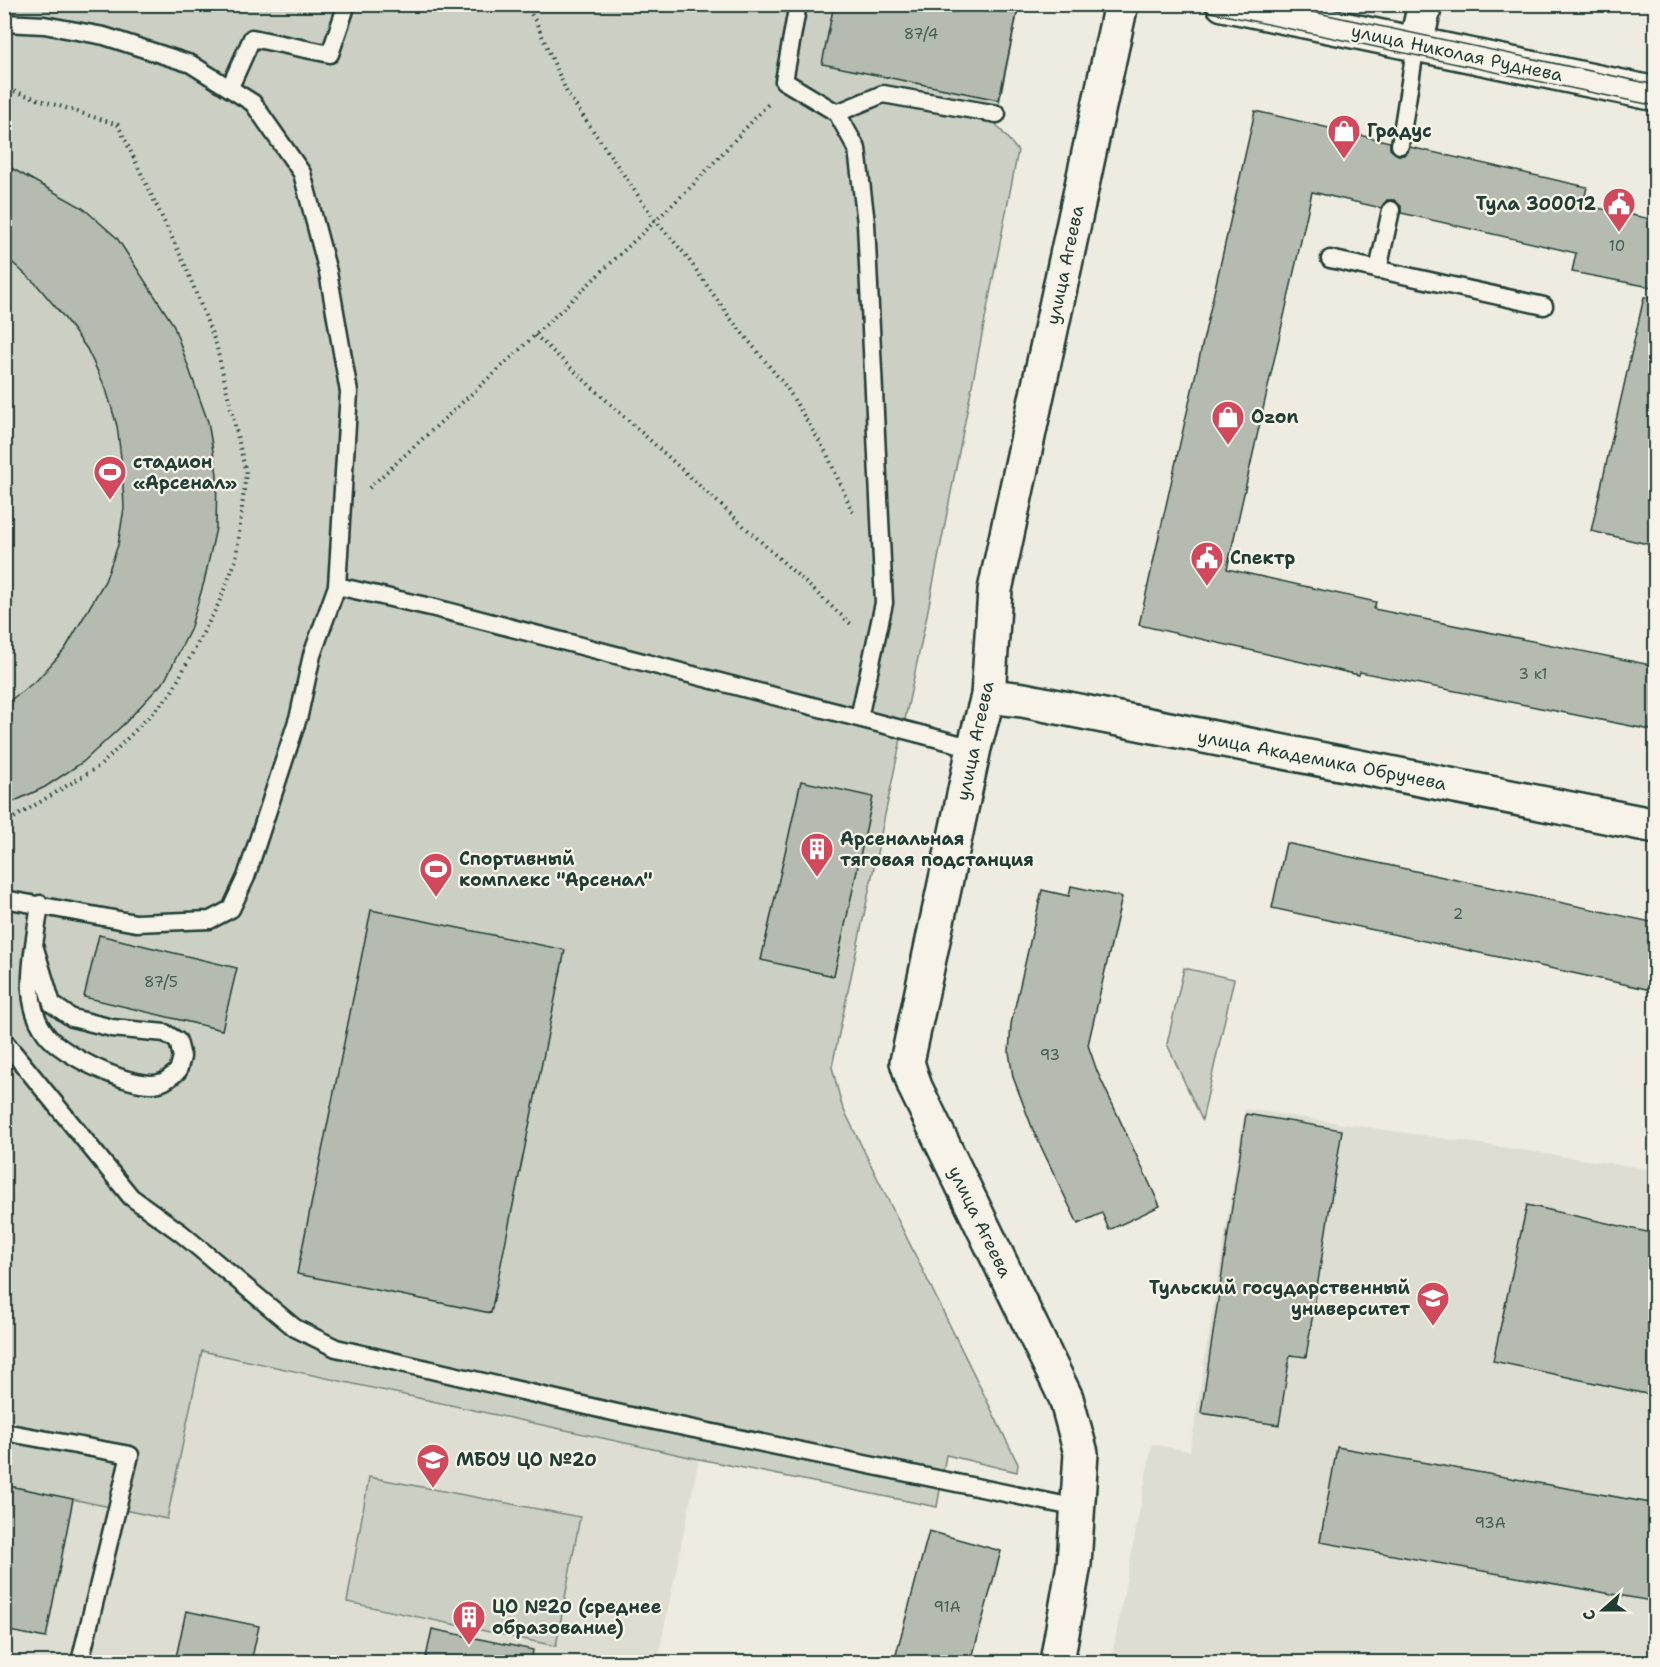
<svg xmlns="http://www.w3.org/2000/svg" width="1660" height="1667" font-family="'Shantell Sans',sans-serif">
	<rect width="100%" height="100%" fill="#eeece1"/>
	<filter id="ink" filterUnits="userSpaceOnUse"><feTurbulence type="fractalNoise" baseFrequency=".0167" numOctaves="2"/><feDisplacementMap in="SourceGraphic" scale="12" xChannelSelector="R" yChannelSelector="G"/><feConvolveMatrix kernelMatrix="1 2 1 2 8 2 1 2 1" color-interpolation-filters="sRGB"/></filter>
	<g filter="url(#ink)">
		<g fill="#ddddd2">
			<path d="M 1245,1109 L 1655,1170 L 1655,1662 L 1111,1662 L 1152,1444 L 1190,1451 Z"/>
			<path d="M 202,1351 L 699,1459 L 657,1662 L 5,1662 L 4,1485 L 167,1519 Z"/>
		</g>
		<g fill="#cccfc4" stroke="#76867c" stroke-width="1.5">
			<path d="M 4,5 L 1019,5 L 995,123 L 1018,151 L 927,615 L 832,1067 L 842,1106 L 1018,1464 L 1017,1472 L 946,1455 L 937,1507 L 699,1459 L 202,1351 L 167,1519 L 5,1485 Z"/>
			<path d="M 1184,968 L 1234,979 L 1202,1120 L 1167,1044 Z"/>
			<path d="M 369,1477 L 580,1517 L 556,1646 L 347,1602 Z"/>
		</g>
		<g fill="#b5bbb0" stroke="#1f3d34" stroke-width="1.5">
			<path d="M 834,4 L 1019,4 L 999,100 L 822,64 Z"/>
			<path d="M 1255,111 L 1390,142 L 1390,149 L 1398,155 L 1404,155 L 1410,147 L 1587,187 L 1583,205 L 1656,220 L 1656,288 L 1572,272 L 1576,253 L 1401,213 L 1401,206 L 1394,200 L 1387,200 L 1381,208 L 1312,192 L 1227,569 L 1376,602 L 1374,609 L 1656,666 L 1656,731 L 1360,672 L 1359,675 L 1139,625 Z"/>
			<path d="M 4,164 L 83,208 L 117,238 L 173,324 L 208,422 L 217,474 L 216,528 L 204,582 L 190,630 L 165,680 L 125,723 L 83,762 L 45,787 L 4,806 L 4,705 L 37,680 L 65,649 L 105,581 L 118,545 L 124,508 L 122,465 L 117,426 L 106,389 L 87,349 L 63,316 L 37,285 L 4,255 Z"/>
			<path d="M 1644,297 L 1656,298 L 1656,546 L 1591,531 Z"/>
			<path d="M 801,781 L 873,797 L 834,976 L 761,960 Z"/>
			<path d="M 1286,843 L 1656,923 L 1656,991 L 1272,908 Z"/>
			<path d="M 1071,886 L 1122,897 L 1088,1045 L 1097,1071 L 1160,1206 L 1109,1230 L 1102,1213 L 1078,1224 L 1033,1130 L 1013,1077 L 1009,1052 L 1011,1024 L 1042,890 L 1069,896 Z"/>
			<path d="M 371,910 L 565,950 L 491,1313 L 297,1274 Z"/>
			<path d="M 99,935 L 237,968 L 222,1030 L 84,997 Z"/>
			<path d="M 1246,1114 L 1342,1130 L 1306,1357 L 1290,1355 L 1279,1425 L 1201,1413 Z"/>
			<path d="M 1527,1205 L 1656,1234 L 1656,1396 L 1493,1361 Z"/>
			<path d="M 1337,1447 L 1656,1504 L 1656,1578 L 1651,1601 L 1320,1542 Z"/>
			<path d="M 4,1485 L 73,1499 L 46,1638 L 4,1630 Z"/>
			<path d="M 929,1531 L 1001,1551 L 971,1662 L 894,1662 Z"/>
			<path d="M 186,1611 L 259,1626 L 251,1662 L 175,1662 Z"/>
			<path d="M 432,1629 L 533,1650 L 531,1662 L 425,1662 Z"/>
		</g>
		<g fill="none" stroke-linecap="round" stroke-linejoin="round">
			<g stroke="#1f3d34" stroke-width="21">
				<g id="service">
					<path d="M 798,4 L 784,81 L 837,113 L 857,149 L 866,223 L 884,603 L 859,718"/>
					<path d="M 4,23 L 44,25 L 104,36 L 191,64 L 253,103 L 302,173 L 328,272 L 349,392 L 337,586 L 312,655 L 299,715 L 246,877 L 231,909 L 210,920 L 136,923 L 4,899"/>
					<path d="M 230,87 L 252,38 L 330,54 L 347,4"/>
					<path d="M 837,113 L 883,94 L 997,114"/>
					<path d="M 1400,145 L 1416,44"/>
					<path d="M 1330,259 L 1544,306"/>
					<path d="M 1378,270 L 1391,210"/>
					<path d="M 337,586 L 435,608 L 974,748"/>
					<path d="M 34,945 C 30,975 26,1008 46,1034 C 61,1055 134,1090 159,1083 C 166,1082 173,1075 178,1071 L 182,1057 L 178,1041 L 165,1033 L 112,1028 L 72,1018 L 52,1004 L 34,945 L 40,904"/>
					<path d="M 4,1041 L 131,1197 L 181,1233 L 295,1328 L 336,1348 L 626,1415 L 1078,1508"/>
					<path d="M 4,1432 L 130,1455 L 80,1662"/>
				</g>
			</g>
			<g stroke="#1f3d34" stroke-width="38">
				<g id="minor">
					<path d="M 1416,44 L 1425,4"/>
					<path d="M 988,696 L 1023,700 L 1656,826"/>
					<path d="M 1057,1662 L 1074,1564 L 1081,1453 L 1066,1398 L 915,1087 L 907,1062 L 974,748 L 988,696 L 995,590 L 1121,4"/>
				</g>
			</g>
			<g stroke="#1f3d34" stroke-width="38">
				<path id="tertiary" d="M 1223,4 L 1656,94"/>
			</g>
			<g stroke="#1f3d34" stroke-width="4" stroke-dasharray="1.5 4.5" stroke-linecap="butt">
				<path d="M 525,4 L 536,22 L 567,93 L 655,220 L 684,253 L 730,318 L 787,388 L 827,454 L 853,513"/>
				<path d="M 535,335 L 853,626"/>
				<path d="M 369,488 L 514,355 L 693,185 L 770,102"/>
				<path d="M 4,824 L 101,765 L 170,695 L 218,605 L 236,560 L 246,473 L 216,344 L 185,265 L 118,125 L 13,91"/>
			</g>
			<use href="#service" stroke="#f7f3e8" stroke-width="16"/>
			<use href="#minor" stroke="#f7f3e8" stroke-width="33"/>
			<use href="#tertiary" stroke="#f7f3e8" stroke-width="33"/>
			<g stroke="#1f3d34" stroke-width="1.5">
				<path d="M 1191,4 L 1210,12 L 1656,106"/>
				<path d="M 1276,4 L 1656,85"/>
			</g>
		</g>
	</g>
	<defs>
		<g id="shop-pin" transform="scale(1.725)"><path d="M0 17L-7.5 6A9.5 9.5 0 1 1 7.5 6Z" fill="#d1495b" stroke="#f7f3e8"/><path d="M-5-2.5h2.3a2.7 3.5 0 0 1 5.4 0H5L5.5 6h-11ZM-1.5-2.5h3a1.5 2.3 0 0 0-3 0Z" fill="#fff"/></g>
		<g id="civic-pin" transform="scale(1.725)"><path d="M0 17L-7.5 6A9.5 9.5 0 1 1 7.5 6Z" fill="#d1495b" stroke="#f7f3e8"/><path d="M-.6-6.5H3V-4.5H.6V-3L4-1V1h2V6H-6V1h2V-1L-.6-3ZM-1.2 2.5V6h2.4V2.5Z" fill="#fff"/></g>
		<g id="stadium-pin" transform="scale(1.725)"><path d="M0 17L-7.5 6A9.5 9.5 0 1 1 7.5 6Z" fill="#d1495b" stroke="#f7f3e8"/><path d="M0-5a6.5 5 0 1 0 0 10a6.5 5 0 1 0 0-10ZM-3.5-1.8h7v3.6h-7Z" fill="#fff"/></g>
		<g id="building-pin" transform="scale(1.725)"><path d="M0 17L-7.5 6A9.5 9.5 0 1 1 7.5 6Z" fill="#d1495b" stroke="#f7f3e8"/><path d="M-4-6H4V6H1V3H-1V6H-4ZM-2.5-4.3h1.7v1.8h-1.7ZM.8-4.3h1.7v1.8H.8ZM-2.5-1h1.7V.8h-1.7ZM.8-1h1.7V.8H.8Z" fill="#fff"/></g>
		<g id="university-pin" transform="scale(1.725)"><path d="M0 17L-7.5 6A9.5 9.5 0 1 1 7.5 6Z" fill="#d1495b" stroke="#f7f3e8"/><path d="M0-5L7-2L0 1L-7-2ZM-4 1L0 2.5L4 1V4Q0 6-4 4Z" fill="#fff"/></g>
		<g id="school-pin" transform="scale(1.725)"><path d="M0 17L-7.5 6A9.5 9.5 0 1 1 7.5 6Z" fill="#d1495b" stroke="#f7f3e8"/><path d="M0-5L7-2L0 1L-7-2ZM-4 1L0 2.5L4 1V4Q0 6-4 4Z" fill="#fff"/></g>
	</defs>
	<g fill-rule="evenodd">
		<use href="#shop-pin" x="1344" y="131"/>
		<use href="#civic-pin" x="1619" y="204"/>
		<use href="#shop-pin" x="1228" y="417"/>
		<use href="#stadium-pin" x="110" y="472"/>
		<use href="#civic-pin" x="1207" y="558"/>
		<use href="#building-pin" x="817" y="849"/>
		<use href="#stadium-pin" x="436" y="869"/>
		<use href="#university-pin" x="1433" y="1298"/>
		<use href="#school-pin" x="433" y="1460"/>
		<use href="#building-pin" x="469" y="1617"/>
	</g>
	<g text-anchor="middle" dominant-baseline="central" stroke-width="4.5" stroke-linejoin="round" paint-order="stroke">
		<g font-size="15" fill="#445c53">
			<text x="921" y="34">87/4</text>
			<text x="1617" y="246">10</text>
			<text x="1533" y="674">3 к1</text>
			<text x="1458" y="914">2</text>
			<text x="161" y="982">87/5</text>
			<text x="1050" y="1055">93</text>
			<text x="1490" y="1523">93А</text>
			<text x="947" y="1607">91А</text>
		</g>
		<g font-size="18" fill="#1f3d34" stroke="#f7f3e8">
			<text transform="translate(1457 53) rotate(12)">улица Николая Руднева</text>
			<text transform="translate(1065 265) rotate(-78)">улица Агеева</text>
			<text transform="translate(975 741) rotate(-78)">улица Агеева</text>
			<text transform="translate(1322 760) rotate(11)">улица Академика Обручева</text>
			<text transform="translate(980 1222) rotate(64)">улица Агеева</text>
		</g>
		<g font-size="18" font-weight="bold" fill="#1f3d34" stroke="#f7f3e8" text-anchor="start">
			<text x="1367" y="131">Градус</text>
			<text x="1596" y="204" text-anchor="end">Тула 300012</text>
			<text x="1251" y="417">Ozon</text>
			<text x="133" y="462">стадион<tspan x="133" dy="21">«Арсенал»</tspan></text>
			<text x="1230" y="558">Спектр</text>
			<text x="840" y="839">Арсенальная<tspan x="840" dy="21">тяговая подстанция</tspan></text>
			<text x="459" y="859">Спортивный<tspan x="459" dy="21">комплекс "Арсенал"</tspan></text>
			<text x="1410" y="1288" text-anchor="end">Тульский государственный<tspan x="1410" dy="21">университет</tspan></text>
			<text x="456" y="1460">МБОУ ЦО №20</text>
			<text x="492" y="1607">ЦО №20 (среднее<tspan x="492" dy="21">образование)</tspan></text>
		</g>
	</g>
	<rect width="1660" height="1667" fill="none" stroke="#f7f3e8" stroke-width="24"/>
	<rect x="12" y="12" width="1636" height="1643" fill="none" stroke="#1f3d34" stroke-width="2" filter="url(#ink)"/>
	<g transform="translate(1603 1610) rotate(249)" stroke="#f7f3e8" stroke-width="4.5" paint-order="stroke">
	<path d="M0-4.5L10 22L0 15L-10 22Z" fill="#1f3d34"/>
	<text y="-9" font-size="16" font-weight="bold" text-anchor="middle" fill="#1f3d34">С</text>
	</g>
</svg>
